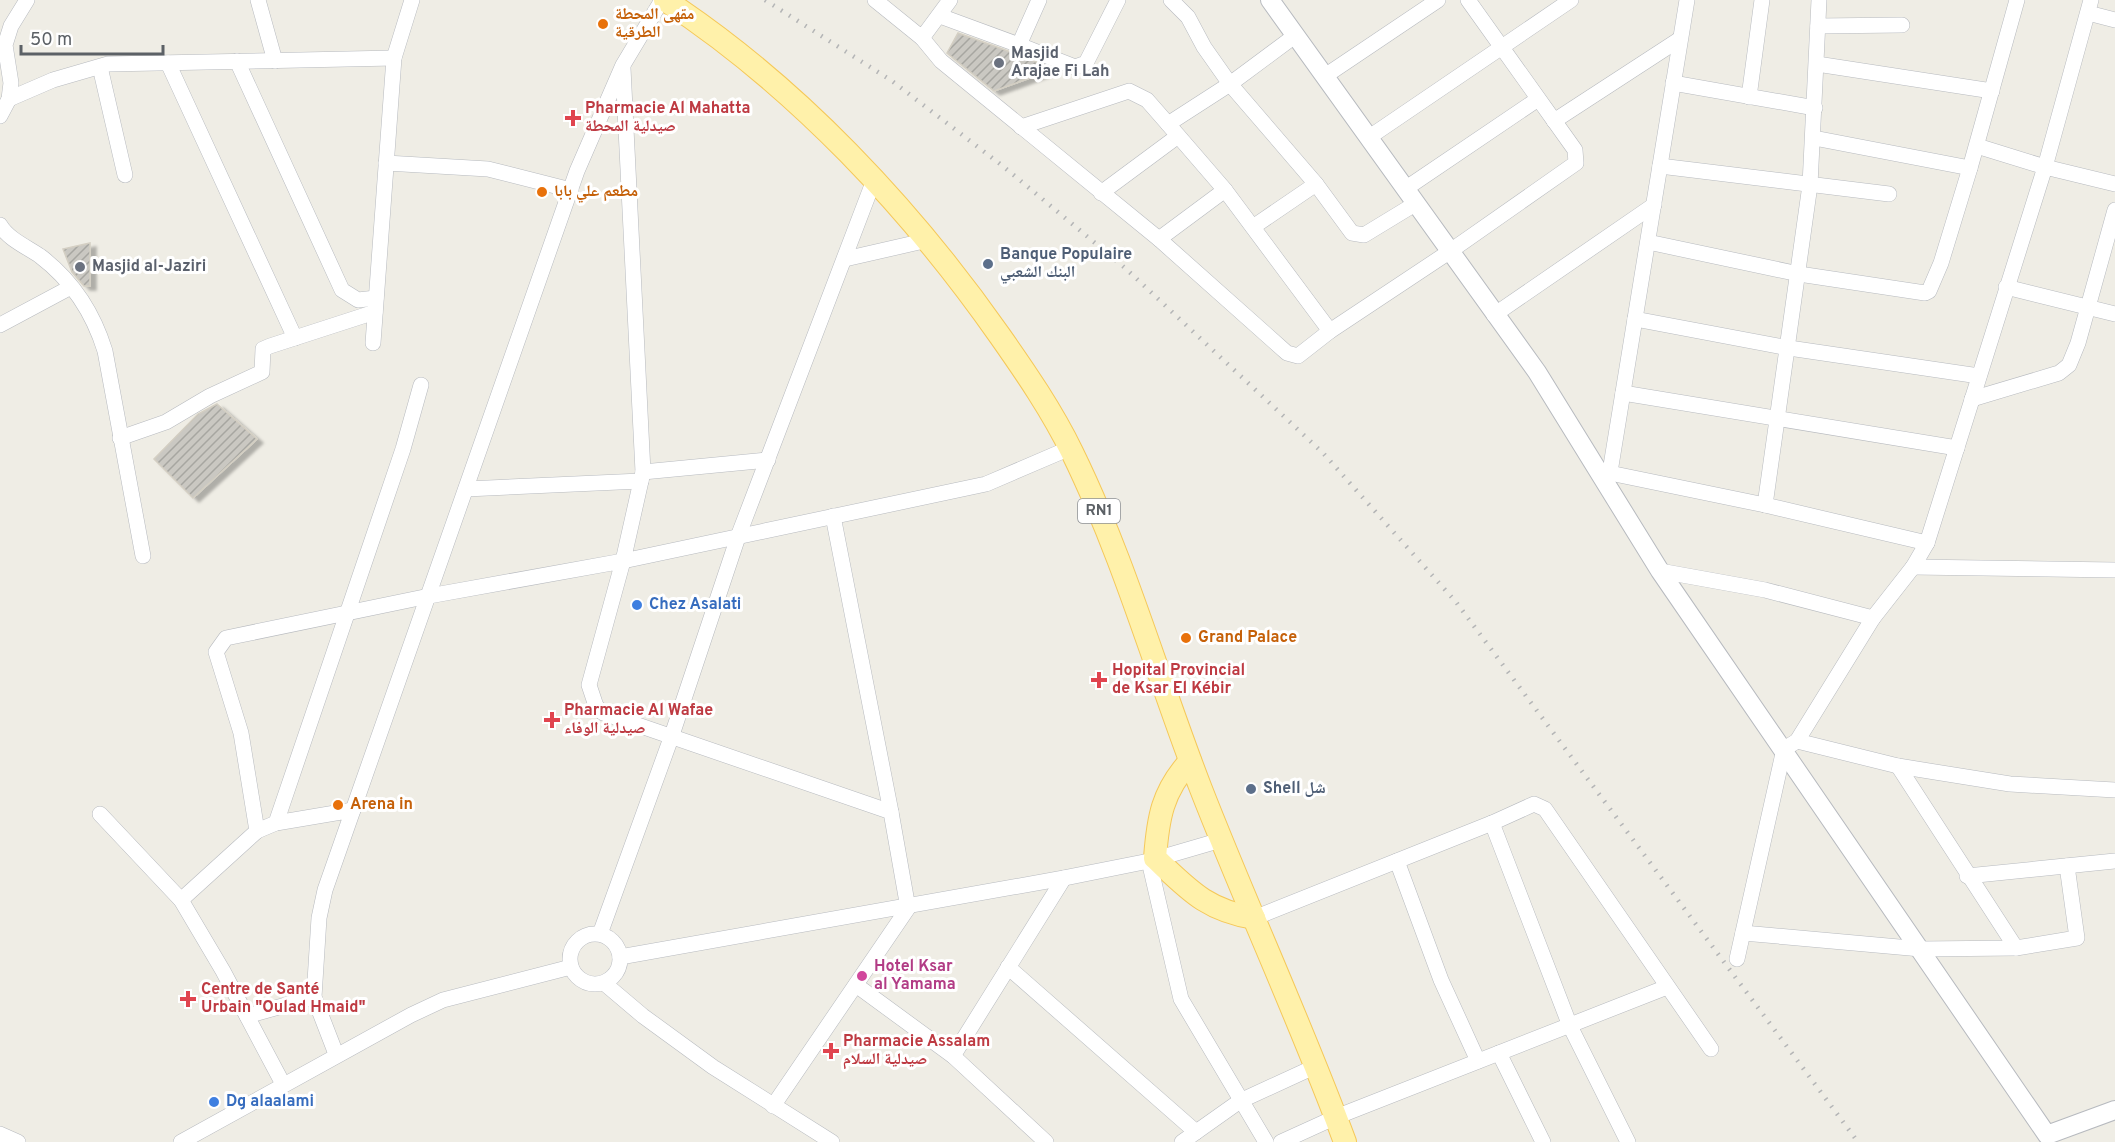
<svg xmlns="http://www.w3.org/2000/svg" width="2115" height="1142" font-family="Overpass,'Noto Naskh Arabic',sans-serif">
	<defs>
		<pattern id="building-hatch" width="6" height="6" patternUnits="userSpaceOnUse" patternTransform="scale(1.5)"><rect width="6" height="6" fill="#cac8c2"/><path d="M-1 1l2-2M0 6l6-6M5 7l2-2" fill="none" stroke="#a7a6a1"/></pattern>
		<filter id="shadow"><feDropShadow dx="6" dy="4" stdDeviation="1.5" flood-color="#0004"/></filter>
	</defs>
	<rect width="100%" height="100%" fill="#efede5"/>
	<g fill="url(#building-hatch)" stroke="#d4cfc3" stroke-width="1.5" filter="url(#shadow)">
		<path d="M 958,33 L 1016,54 L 1054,69 L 994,91 L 947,53 Z"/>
		<path d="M 90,243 L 90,286 L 84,286 L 72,272 L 63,249 Z"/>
		<path d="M 217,404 L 257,439 L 193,498 L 154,459 L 198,414 Z"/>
	</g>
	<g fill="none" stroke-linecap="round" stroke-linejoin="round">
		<g stroke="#b7babf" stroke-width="16">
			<g id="minor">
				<path d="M 258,0 L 275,61"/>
				<path d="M 875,0 L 922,38 L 950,0"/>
				<path d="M 1171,0 L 1188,17 L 1204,47 L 1230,84 L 1316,184 L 1352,233 L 1364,235 L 1415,204"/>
				<path d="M 2088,13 L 2115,20"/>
				<path d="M 940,16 L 1019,45 L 1039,0"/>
				<path d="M 1818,26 L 1902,25"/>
				<path d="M 1296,35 L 1230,84 L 1168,124 L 1225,190 L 1330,331 L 1449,252 L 1576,163 L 1575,150 L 1468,0"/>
				<path d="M 922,38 L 941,61 L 1159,239 L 1287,353 L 1298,356 L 1330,331"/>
				<path d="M 1019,45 L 1075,67 L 1086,63 L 1118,0"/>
				<path d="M 237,61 L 342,290 L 358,300 L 376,298"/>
				<path d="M 168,63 L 295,338"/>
				<path d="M 1817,64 L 1992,91"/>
				<path d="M 100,67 L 125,175"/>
				<path d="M 623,68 L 643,472"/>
				<path d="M 1325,76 L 1438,0"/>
				<path d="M 1673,83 L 1815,108"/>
				<path d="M 1749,97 L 1762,0"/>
				<path d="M 9,99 L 53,80 L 108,64 L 394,58"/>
				<path d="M 0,116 L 9,99 L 11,83 L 5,45 L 11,26 L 27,0"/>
				<path d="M 1554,121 L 1680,39"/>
				<path d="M 1021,127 L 1129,91 L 1147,100 L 1168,124"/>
				<path d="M 1368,138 L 1571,0"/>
				<path d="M 1814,138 L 1970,168"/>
				<path d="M 1977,146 L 2045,167 L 2115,184"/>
				<path d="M 386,163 L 488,169 L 571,190"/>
				<path d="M 1660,166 L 1889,194"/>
				<path d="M 1405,189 L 1538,99"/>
				<path d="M 1101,193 L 1178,136"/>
				<path d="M 0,225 C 8,239 27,247 40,256 C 73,281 93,312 105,351 L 143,556"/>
				<path d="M 1253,227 L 1316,184"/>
				<path d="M 1159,239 L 1225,190"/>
				<path d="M 1648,242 L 1799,274 L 1925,293 L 1929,291 L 1941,263 L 1970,168 L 2017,0"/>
				<path d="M 845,259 L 928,240"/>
				<path d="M 2006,287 L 2115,314"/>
				<path d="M 1494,315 L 1654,205"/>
				<path d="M 1635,319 L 1789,348 L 1979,376"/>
				<path d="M 0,325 L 71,287"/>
				<path d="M 373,343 L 394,58 L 412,0"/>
				<path d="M 1623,393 L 1957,448"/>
				<path d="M 1972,399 L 2059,373 L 2069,365 L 2078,343 L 2115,210"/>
				<path d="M 120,438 L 166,422 L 210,396 L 262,372 L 263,349 L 270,346 L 375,312"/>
				<path d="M 768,460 L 643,472 L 623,561 L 986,484 L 1070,448"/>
				<path d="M 1600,471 L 1765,505 L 1927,543"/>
				<path d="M 1610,472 L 1687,0"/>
				<path d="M 466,489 L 641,481"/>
				<path d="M 1765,505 L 1810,185 L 1819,0"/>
				<path d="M 833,516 L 891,812"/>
				<path d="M 1913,567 L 2115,570"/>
				<path d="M 1660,571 L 1765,590 L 1873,618"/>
				<path d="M 1797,741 L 1898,766 L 2010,784 L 2115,790"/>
				<path d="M 1898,766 L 2016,948"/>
				<path d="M 353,810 L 577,171 L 623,65 L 662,0"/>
				<path d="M 100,814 L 181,900 L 223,971 L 283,1084"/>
				<path d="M 276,823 L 403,449 L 421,385"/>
				<path d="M 1492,823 L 1570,1026 L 1628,1142"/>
				<path d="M 257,831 L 241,733 L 216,652 L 226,638 L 429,596 L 623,561 L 589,685 L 596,706 L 603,713 L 891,812 L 908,908 L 773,1106"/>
				<path d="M 1149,861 L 1181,999 L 1266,1142"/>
				<path d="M 1397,861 L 1441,980 L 1478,1061"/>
				<path d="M 1967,876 L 2115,861"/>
				<path d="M 181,900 L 257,831 L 276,823 L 353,810 L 325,890 L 319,918 L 314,997 L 336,1054"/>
				<path d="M 1254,918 L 1492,823 L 1534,804 L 1545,809 L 1711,1049"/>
				<path d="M 1743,933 L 1921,949 L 2016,948 L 2077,938 L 2067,866"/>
				<circle cx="595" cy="959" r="25"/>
				<path d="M 600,934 L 671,738 L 739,534 L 874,180"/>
				<path d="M 620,957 L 1064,878 L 1149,861 L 1221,840"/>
				<path d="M 1737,959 L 1784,749 L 1797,741 L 1873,618 L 1913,567 L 1927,543 L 2045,167 L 2091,0"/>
				<path d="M 1008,967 L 1196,1132"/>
				<path d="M 604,983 L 643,1016 L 713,1067 L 832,1142"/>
				<path d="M 856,985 L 953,1056 L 1046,1142"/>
				<path d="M 247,1016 L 314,997"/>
				<path d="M 1499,1053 L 1543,1142"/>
				<path d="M 953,1056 L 1064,878"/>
				<path d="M 0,1134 L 18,1142"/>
				<path d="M 181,1142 L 411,1015 L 443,1000 L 571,967"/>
				<path d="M 1182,1142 L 1240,1101 L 1314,1067"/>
				<path d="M 1281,1142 L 1336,1117 L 1667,987"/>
			</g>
		</g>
		<g stroke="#b7babf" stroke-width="20">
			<path id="tertiary" d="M 1270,0 L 1537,372 L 1660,571 L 2047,1135 L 2115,1110"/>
		</g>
		<g stroke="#f5c859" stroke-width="24">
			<g id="primary">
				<path d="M 665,0 C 796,86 911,209 1000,336 C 1026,373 1052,411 1072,452 C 1125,560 1157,676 1201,789 C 1247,907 1301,1023 1345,1142"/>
				<path d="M 1190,761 C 1162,792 1158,818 1155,858 C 1189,890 1206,910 1254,918"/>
			</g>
		</g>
		<use href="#minor" stroke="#fff" stroke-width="15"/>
		<use href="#tertiary" stroke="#fff" stroke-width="18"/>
		<use href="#primary" stroke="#fff1aa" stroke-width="22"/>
		<path stroke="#b4b5b6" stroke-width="4.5" stroke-dasharray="1.5 8" stroke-linecap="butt" d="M 765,0 L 892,81 L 1004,167 L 1125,268 L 1323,453 L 1456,602 L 1858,1142"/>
	</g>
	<g fill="#e8710a" stroke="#fff" stroke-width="2">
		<circle cx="603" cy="24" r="6"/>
		<circle cx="542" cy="192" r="6"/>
		<circle cx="1186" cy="638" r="6"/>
		<circle cx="338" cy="805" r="6"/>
	</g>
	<g fill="#6b7280" stroke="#fff" stroke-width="2">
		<circle cx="999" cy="63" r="6"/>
		<circle cx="80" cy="267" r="6"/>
	</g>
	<g fill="#e0444e" stroke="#fff" stroke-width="2">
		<path d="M570 109h6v6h6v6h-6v6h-6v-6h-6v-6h6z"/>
		<path d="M1096 671h6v6h6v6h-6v6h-6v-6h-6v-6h6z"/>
		<path d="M549 711h6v6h6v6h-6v6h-6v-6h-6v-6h6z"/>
		<path d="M185 990h6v6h6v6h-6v6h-6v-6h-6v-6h6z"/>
		<path d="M828 1042h6v6h6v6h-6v6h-6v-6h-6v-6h6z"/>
	</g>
	<g fill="#5c6f8a" stroke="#fff" stroke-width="2">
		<circle cx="988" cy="264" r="6"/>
		<circle cx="1251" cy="789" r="6"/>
	</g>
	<g fill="#3f7fe0" stroke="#fff" stroke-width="2">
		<circle cx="637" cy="605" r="6"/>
		<circle cx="214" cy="1102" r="6"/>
	</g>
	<circle fill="#d1479c" stroke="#fff" stroke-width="2" cx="862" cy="976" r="6"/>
	<g text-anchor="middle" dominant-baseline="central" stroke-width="6" stroke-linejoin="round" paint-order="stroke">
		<rect fill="#fff" stroke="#8d9094" stroke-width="1.5" x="1078" y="499" width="42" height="24" rx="4.5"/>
		<g font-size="15" font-weight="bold" fill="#5c6166">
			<text x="1099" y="511">RN1</text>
		</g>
		<g font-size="16" font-weight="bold" fill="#c56008" stroke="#fff" text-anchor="start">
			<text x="615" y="15">مقهى المحطة<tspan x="615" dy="18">الطرقية</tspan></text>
			<text x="554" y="192">مطعم علي بابا</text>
			<text x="1198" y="638">Grand Palace</text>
			<text x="350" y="805">Arena in</text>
		</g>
		<g font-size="16" font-weight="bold" fill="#5b616d" stroke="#fff" text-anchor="start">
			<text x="1011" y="54">Masjid<tspan x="1011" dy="18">Arajae Fi Lah</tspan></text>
			<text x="92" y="267">Masjid al-Jaziri</text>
		</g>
		<g font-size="16" font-weight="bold" fill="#be3a42" stroke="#fff" text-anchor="start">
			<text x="585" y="109">Pharmacie Al Mahatta<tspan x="585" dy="18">صيدلية المحطة</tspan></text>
			<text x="1112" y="671">Hopital Provincial<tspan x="1112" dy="18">de Ksar El Kébir</tspan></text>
			<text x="564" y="711">Pharmacie Al Wafae<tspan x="564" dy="18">صيدلية الوفاء</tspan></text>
			<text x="201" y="990">Centre de Santé<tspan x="201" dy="18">Urbain "Oulad Hmaid"</tspan></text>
			<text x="843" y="1042">Pharmacie Assalam<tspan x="843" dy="18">صيدلية السلام</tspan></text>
		</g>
		<g font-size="16" font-weight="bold" fill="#4e5e75" stroke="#fff" text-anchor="start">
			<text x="1000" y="255">Banque Populaire<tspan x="1000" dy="18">البنك الشعبي</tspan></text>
			<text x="1263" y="789">Shell شل</text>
		</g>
		<g font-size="16" font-weight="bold" fill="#366cbe" stroke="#fff" text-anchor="start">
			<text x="649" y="605">Chez Asalati</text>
			<text x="226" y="1102">Dg alaalami</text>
		</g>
		<g font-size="16" font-weight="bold" fill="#b23c85" stroke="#fff" text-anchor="start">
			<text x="874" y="967">Hotel Ksar<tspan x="874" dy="18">al Yamama</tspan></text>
		</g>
	</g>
	<path d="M21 45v9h142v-9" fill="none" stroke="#5c6166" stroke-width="3"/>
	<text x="30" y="45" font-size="18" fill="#5c6166" stroke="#ffffff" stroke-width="4.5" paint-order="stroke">50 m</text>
</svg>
